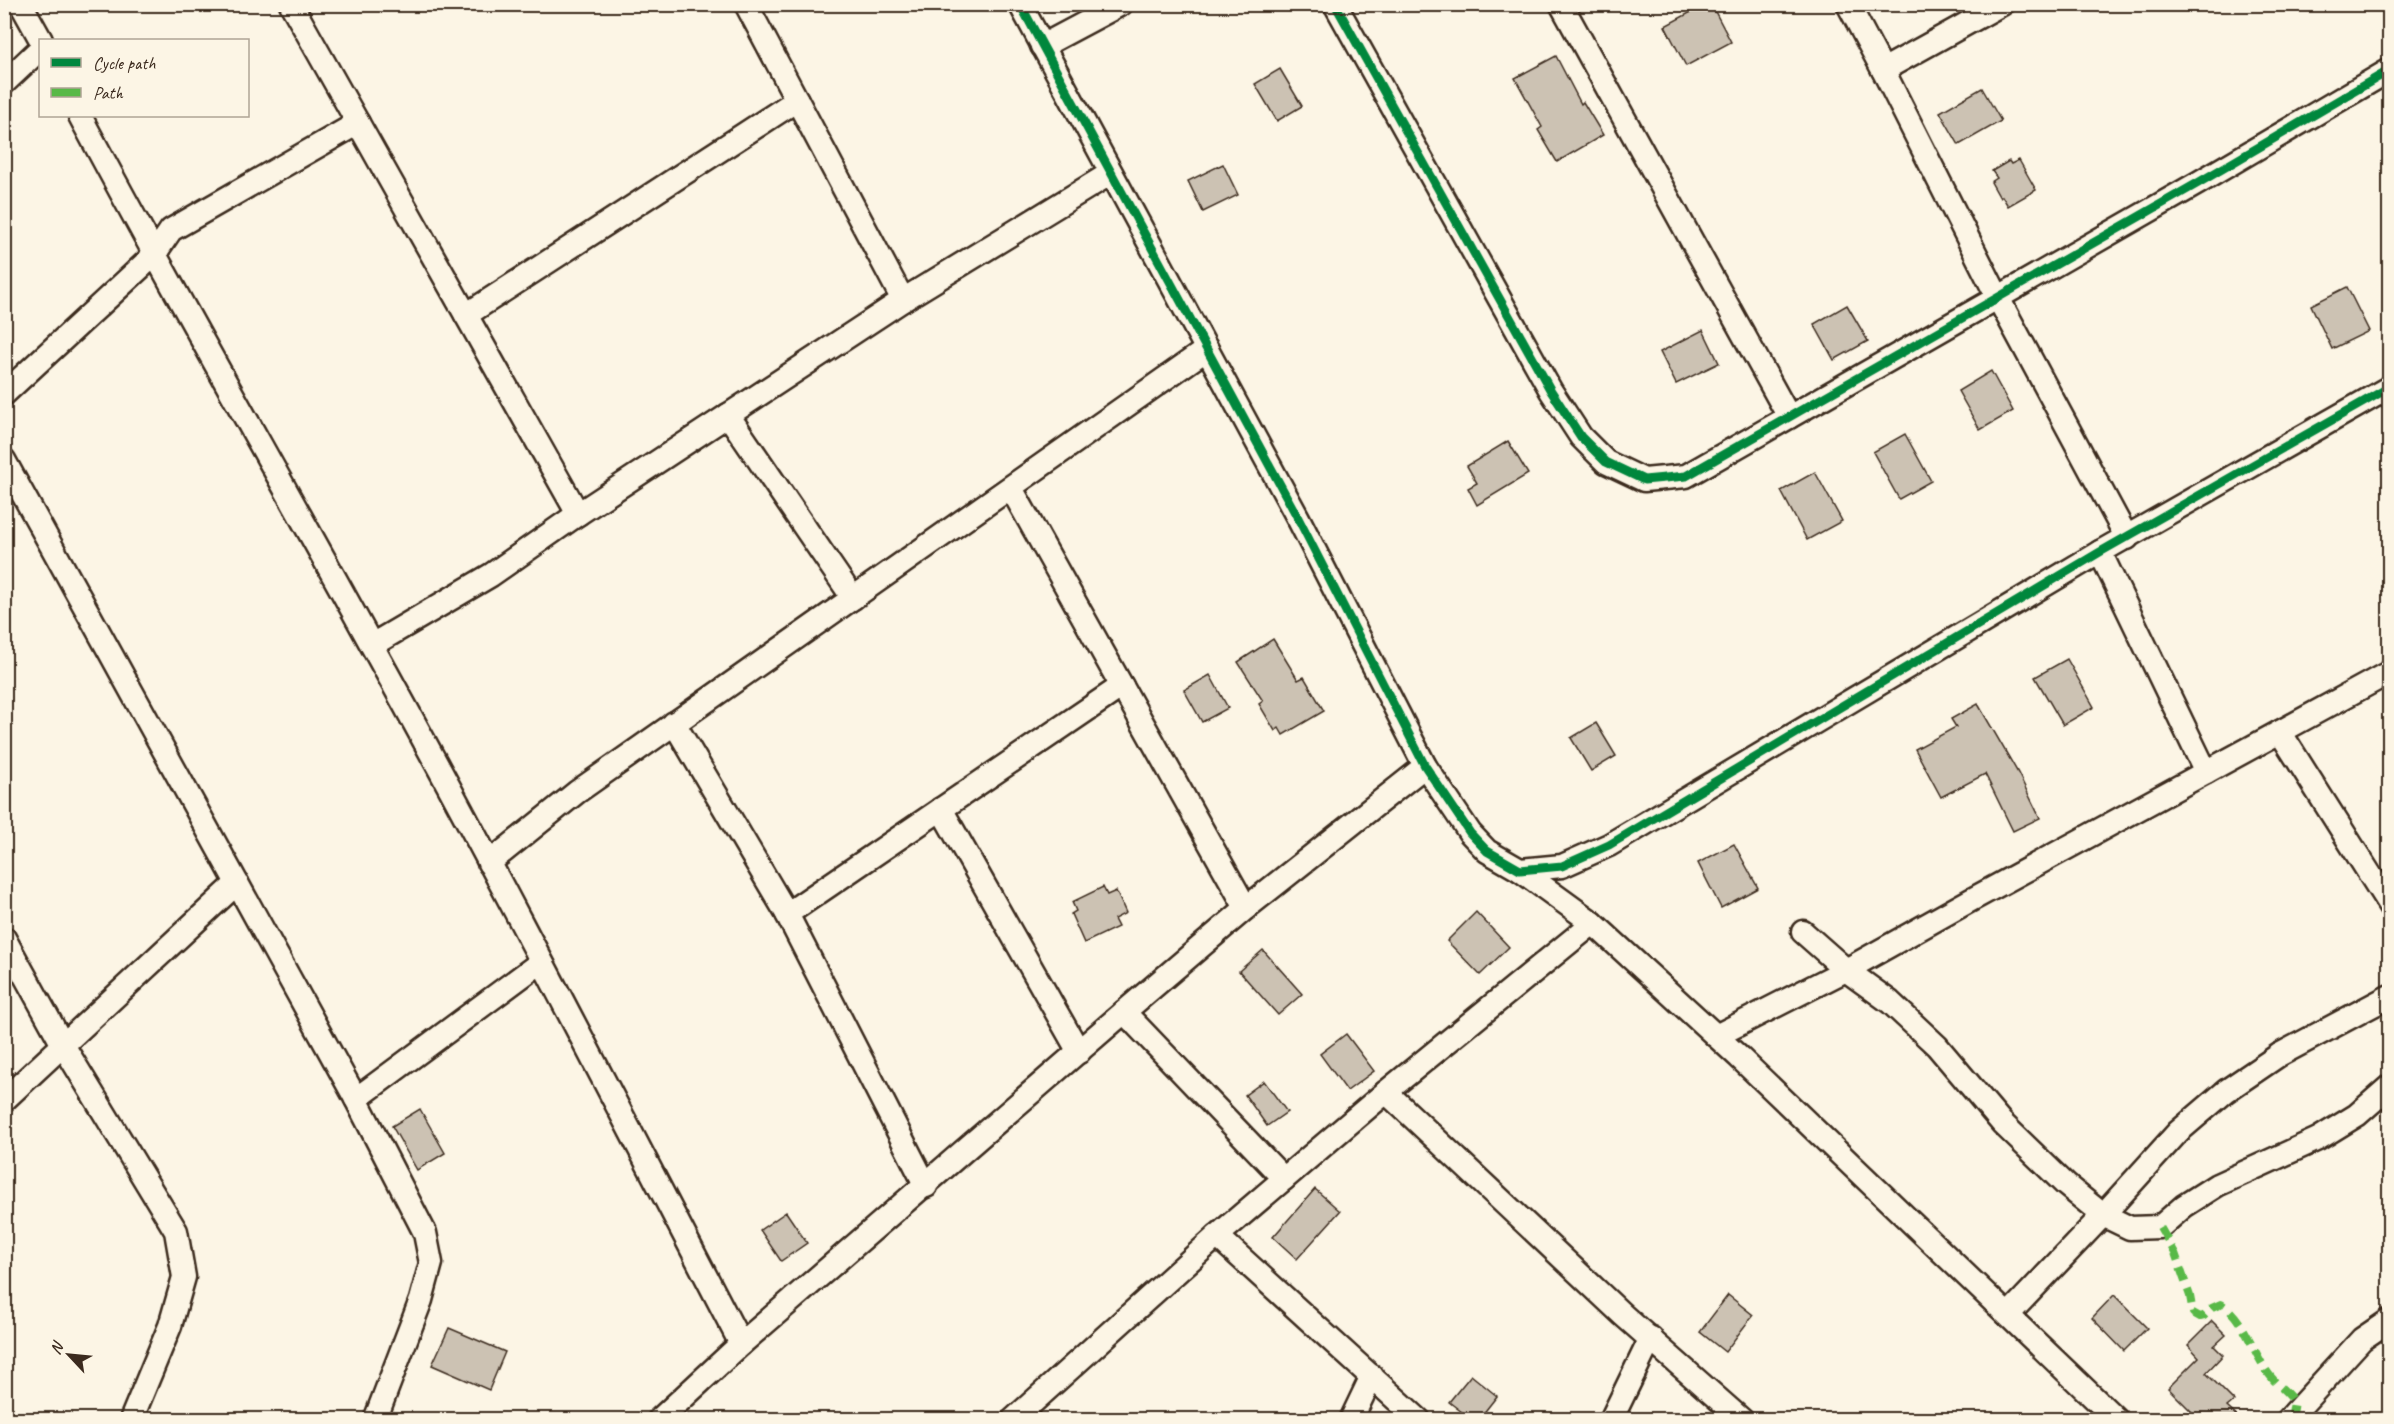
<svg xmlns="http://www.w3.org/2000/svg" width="2394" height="1424" font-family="Caveat,sans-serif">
	<rect width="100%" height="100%" fill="#fcf5e5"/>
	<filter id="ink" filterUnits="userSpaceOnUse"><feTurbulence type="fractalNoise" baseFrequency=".0167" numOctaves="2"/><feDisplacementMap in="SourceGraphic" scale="12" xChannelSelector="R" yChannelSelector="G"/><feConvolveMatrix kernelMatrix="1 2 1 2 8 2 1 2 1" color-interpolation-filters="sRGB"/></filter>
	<g filter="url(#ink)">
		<g fill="#ccc2b3" stroke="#3b2a1e" stroke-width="1.5">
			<path d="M 1706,4 L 1711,4 L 1731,42 L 1686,66 L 1665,26 Z"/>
			<path d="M 1556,56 L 1581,104 L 1583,102 L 1603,135 L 1557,162 L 1538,130 L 1542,127 L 1515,78 Z"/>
			<path d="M 1280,69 L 1302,106 L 1277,121 L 1255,84 Z"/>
			<path d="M 1982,88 L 2001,121 L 1959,145 L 1940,112 Z"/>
			<path d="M 2019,160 L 2036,190 L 2008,206 L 2002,196 L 2000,198 L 1991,182 L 1997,178 L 1992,171 L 2009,161 L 2011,164 Z"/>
			<path d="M 1223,164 L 1238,195 L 1203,212 L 1188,181 Z"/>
			<path d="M 2347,287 L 2369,331 L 2332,349 L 2311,305 Z"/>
			<path d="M 1847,305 L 1868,341 L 1834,360 L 1814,324 Z"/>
			<path d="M 1703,330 L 1719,363 L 1676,384 L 1660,352 Z"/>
			<path d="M 1991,371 L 2013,411 L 1980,430 L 1958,391 Z"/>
			<path d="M 1905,434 L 1931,481 L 1899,499 L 1873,452 Z"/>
			<path d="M 1508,441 L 1528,474 L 1477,505 L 1468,488 L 1477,483 L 1467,466 Z"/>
			<path d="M 1815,472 L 1842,521 L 1807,540 L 1781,491 Z"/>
			<path d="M 1273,639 L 1298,680 L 1304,677 L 1324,711 L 1283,735 L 1279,728 L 1275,731 L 1259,704 L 1263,701 L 1238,662 Z"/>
			<path d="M 2067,659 L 2094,707 L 2063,725 L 2035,677 Z"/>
			<path d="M 1210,675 L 1228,708 L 1202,722 L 1184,690 Z"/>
			<path d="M 1978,704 L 2018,773 L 2040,818 L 2013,831 L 1985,774 L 1941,797 L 1915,749 L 1956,727 L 1951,719 Z"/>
			<path d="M 1596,723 L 1616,756 L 1591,771 L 1571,738 Z"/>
			<path d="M 1734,844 L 1758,888 L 1721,908 L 1698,863 Z"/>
			<path d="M 1103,887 L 1107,895 L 1116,891 L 1126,913 L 1114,919 L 1118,927 L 1084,943 L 1071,914 L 1076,911 L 1072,902 Z"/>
			<path d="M 1476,912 L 1509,947 L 1480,975 L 1447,941 Z"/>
			<path d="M 1263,950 L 1302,994 L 1278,1015 L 1239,971 Z"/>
			<path d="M 1346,1034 L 1374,1071 L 1347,1091 L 1320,1054 Z"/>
			<path d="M 1264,1081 L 1287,1112 L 1267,1126 L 1245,1095 Z"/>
			<path d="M 420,1109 L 445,1153 L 417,1170 L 392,1126 Z"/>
			<path d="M 1315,1189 L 1340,1211 L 1297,1259 L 1273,1237 Z"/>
			<path d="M 786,1212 L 807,1243 L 781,1261 L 760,1230 Z"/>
			<path d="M 1728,1295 L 1753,1315 L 1725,1352 L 1700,1332 Z"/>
			<path d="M 2114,1295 L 2147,1328 L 2124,1351 L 2092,1318 Z"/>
			<path d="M 2212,1321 L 2226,1335 L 2214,1346 L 2223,1355 L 2206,1373 L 2234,1401 L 2227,1407 L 2240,1419 L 2199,1419 L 2168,1388 L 2199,1357 L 2188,1345 Z"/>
			<path d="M 449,1328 L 505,1352 L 489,1390 L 432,1365 Z"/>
			<path d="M 1471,1375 L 1497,1396 L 1479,1419 L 1471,1419 L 1449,1402 Z"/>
		</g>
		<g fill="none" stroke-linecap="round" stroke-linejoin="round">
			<g stroke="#3b2a1e" stroke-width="27">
				<g id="minor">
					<path d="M 21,4 L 41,40"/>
					<path d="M 291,4 L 578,514"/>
					<path d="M 746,4 L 903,300"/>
					<path d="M 1020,4 L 1298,518 L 1425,766 L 1470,833 L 1487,851 L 1520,870 L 1562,866 L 1609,845 L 2100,552 L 2390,387"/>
					<path d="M 1335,4 L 1551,391 L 1581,437 L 1606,462 L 1644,480 L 1686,476 L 2198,183 L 2390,70"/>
					<path d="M 1561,4 L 1789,417"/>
					<path d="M 1848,4 L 1883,70 L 1998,298 L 2127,538"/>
					<path d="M 1042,46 L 1121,4"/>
					<path d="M 1883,70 L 2002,4"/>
					<path d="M 4,83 L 40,49"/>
					<path d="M 80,116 C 174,293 274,467 371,644 C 499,875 619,1110 741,1344"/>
					<path d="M 466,315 L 797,100"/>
					<path d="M 4,394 L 154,255 L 171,230 L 358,123"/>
					<path d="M 728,415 L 853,598"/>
					<path d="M 4,460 L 356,1099 L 425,1233 L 431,1263 L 421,1300 L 375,1420"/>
					<path d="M 1011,488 L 1246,908"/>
					<path d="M 2100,552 L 2206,772"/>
					<path d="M 372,645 L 491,575 L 578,514 L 903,300 L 1111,173"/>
					<path d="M 674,723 L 787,914 L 926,1186"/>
					<path d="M 2280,732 L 2390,906"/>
					<path d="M 941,809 L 1079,1052"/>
					<path d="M 489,863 L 577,792 L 1207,349"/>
					<path d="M 1520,870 L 1593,923 L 1739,1057 L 2117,1420"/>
					<path d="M 787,914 L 1122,686"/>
					<path d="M 1803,932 L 1846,970 L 1890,1002 L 1937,1046 L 2002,1123 L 2066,1185 L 2103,1215 L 2130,1228 L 2160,1227 L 2184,1206 L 2217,1185 L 2318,1139 L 2357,1115 L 2390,1086"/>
					<path d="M 4,938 L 63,1045 L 176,1231 L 184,1277 L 170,1326 L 131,1420"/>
					<path d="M 1124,1012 L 1284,1179"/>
					<path d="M 1716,1036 L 1846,970 L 1971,900 L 2390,672"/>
					<path d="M 1386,1092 L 1623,1315 L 1742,1420"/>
					<path d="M 356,1099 L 541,962"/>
					<path d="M 4,1100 L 237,883"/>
					<path d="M 1217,1236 L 1419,1420"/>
					<path d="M 2008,1315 L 2103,1215 L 2178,1132 L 2226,1091 L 2279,1055 L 2390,996"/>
					<path d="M 659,1420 L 741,1344 L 1124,1012 L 1246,908 L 1425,766"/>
					<path d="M 1013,1420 L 1217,1236 L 1386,1092 L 1593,923"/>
					<path d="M 1351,1420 L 1372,1376"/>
					<path d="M 1611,1420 L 1651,1338"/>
					<path d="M 2288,1420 L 2362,1339 L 2390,1320"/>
				</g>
			</g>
			<use href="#minor" stroke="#fcf5e5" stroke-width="22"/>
			<path stroke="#58b947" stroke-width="8" stroke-dasharray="15 8" stroke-linecap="butt" d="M 2160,1227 L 2175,1253 L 2190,1296 L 2193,1313 L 2200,1317 L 2204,1316 L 2212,1308 L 2221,1304 C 2245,1318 2254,1357 2272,1378 C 2279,1387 2288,1392 2294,1402 L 2291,1420"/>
			<g stroke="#fcf5e5" stroke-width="13">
				<g id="cycleway">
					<path d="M 1020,4 L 1298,518 L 1425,766 L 1470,833 L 1487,851 L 1520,870 L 1562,866 L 1609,845 L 2100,552 L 2390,387"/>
					<path d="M 1335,4 L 1551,391 L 1581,437 L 1606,462 L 1644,480 L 1686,476 L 2198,183 L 2390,70"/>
				</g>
			</g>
			<use href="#cycleway" stroke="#00873e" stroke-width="9"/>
		</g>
	</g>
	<rect width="2394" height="1424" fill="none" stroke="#fcf5e5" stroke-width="24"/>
	<rect x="12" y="12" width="2370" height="1400" fill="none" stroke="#3b2a1e" stroke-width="2" filter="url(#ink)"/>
	<rect x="39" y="39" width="210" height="78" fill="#fcf5e5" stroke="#afa495" stroke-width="1.5"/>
	<rect x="51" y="58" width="30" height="9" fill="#00873e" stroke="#afa495" stroke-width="1.5"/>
	<text x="93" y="69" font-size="18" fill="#3b2a1e">Cycle path</text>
	<rect x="51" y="88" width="30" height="9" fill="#58b947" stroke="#afa495" stroke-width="1.5"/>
	<text x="93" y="99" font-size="18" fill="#3b2a1e">Path</text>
	<g transform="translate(69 1355) rotate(296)" stroke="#fcf5e5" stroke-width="4.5" paint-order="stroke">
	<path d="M0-4.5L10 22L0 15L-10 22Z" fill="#3b2a1e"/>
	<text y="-9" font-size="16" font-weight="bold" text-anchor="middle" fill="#3b2a1e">N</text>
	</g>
</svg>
